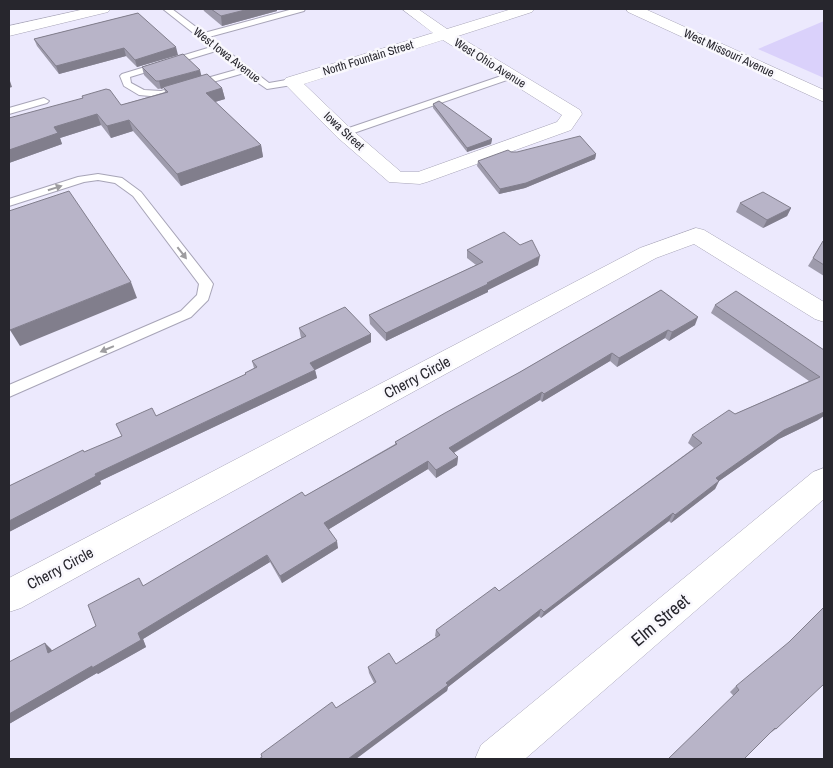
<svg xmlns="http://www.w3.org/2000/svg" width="833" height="768" font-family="'Archivo Narrow',sans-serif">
	<rect width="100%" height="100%" fill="#ece9fd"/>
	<path fill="#dad1fb" d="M 824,21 L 824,78 L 758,49 Z"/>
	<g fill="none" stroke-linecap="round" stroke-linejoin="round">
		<g stroke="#a7a4b7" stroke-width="2">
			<g id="lane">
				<path d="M 163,9 L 172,9 L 204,33 L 293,9 L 305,9 L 304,11 L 209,37 L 269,83 L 292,79 L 297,82 L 292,85 L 267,89 L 244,73 L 161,97 L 139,95 L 124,86 L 120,76 L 122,74 L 211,47 ZM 216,51 L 239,69 L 161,91 L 144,90 L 131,83 L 130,77 Z"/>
				<path d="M 510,73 L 515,76 L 513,78 L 348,135 L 340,135 L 339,133 L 340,131 Z"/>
				<path d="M 44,98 L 49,101 L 47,103 L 9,114 L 9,108 Z"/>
				<path d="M 98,174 L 122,178 L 141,192 L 211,281 L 213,284 L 208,300 L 191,317 L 9,397 L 9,385 L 181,311 L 197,295 L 199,284 L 133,196 L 115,183 L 98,180 L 84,182 L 9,206 L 9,199 L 78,177 Z"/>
			</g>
		</g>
		<g stroke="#a7a4b7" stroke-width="1">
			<g id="street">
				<path d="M 402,9 L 418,9 L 447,29 L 512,9 L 534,9 L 532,12 L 458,36 L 580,110 L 582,114 L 571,130 L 427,182 L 420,184 L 389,182 L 337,137 L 283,82 L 286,78 L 433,33 ZM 443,40 L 562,115 L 557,122 L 418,172 L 401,172 L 351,129 L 304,84 Z"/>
				<path d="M 626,9 L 645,9 L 824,90 L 824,102 L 628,12 Z"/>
				<path d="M 696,228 L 704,230 L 824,302 L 824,322 L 815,319 L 694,244 L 656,258 L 21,608 L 9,612 L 9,578 L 640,248 Z"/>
				<path d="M 824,468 L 824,499 L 525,759 L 475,759 L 481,745 L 813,472 Z"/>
			</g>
		</g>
		<g stroke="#a7a4b7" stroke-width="1">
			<path id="secondary" d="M 85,9 L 110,9 L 108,12 L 9,36 L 9,26 Z"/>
		</g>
		<use href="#lane" fill="#fff" fill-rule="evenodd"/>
		<use href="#street" fill="#fff" fill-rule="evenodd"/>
		<use href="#secondary" fill="#fff" fill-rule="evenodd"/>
	</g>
	<g fill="#9e9bac">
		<path d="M 203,9 L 277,9 L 277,11 L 222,26 L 204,11 Z"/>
		<path d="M 138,13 L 178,55 L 137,67 L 126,56 L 59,74 L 37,46 L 34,39 Z"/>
		<path d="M 142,67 L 201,76 L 222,88 L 225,99 L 215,102 L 261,145 L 263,157 L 181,186 L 133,131 L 111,138 L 101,125 L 60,138 L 62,144 L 9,163 L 83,98 L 82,96 L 121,105 L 165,92 L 164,88 L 158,89 L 144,75 Z"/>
		<path d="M 433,104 L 492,139 L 491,144 L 467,152 L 433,108 Z"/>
		<path d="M 511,152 L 596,154 L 595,159 L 525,188 L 499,194 L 477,166 L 478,161 Z"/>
		<path d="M 740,203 L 791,208 L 787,216 L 763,228 L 736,212 Z"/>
		<path d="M 824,242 L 824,276 L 808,266 L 813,258 Z"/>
		<path d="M 467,250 L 538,265 L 488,290 L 488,292 L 386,341 L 370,324 L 369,315 L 476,265 L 467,258 Z"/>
		<path d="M 661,290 L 695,325 L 669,341 L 665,338 L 617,367 L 610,361 L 542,402 L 540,400 L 454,453 L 458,457 L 457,465 L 436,478 L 428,469 L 329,529 L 338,548 L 282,583 L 270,562 L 143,639 L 146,647 L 98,674 L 97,673 L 9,724 L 9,662 L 51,649 L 52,651 L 96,626 L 144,586 L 305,496 L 395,444 L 395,442 L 520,372 Z"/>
		<path d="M 715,305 L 824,350 L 818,420 L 779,439 L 719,481 L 715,489 L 671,523 L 669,521 L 541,618 L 539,616 L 448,687 L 447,691 L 336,708 L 374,683 L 369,673 L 368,667 L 396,664 L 436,637 L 435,636 L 436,630 L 499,591 L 694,448 L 688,443 L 692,435 L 735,414 L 809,381 L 711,313 Z"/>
		<path d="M 299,328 L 371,334 L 371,342 L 315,370 L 317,378 L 100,481 L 101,484 L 9,532 L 9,486 L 122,436 L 156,416 L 246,374 L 245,373 L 254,368 L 252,361 L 301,338 Z"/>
		<path d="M 736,686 L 776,729 L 769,734 L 730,692 Z"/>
	</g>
	<g fill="#817e8c">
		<path d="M 249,9 L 277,9 L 277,11 L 222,26 L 221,16 Z"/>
		<path d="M 176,47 L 178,55 L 137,67 L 135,60 Z"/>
		<path d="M 124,48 L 126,56 L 59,74 L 56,66 Z"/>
		<path d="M 200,70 L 202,78 L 163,87 L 164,88 L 161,89 L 159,81 Z"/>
		<path d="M 9,78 L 12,87 L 9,88 Z"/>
		<path d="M 222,88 L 225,99 L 208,104 L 206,93 Z"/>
		<path d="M 97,114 L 101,125 L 60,138 L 62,144 L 9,163 L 9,150 L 54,127 Z"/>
		<path d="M 129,120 L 133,131 L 111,138 L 107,126 Z"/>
		<path d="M 492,139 L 491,144 L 467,152 L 467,148 Z"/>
		<path d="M 261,145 L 263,157 L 181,186 L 177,174 Z"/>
		<path d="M 596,154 L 595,159 L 525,188 L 499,194 L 500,189 Z"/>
		<path d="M 791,208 L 787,216 L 763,228 L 767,220 Z"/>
		<path d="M 540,256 L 538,265 L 488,290 L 488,292 L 386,341 L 386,333 Z"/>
		<path d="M 131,282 L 137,298 L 20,346 L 10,330 Z"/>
		<path d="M 698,317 L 695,325 L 669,341 L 672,332 Z"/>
		<path d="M 668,330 L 665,338 L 617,367 L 619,358 Z"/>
		<path d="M 371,334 L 371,342 L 311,372 L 310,363 Z"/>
		<path d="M 612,353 L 610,361 L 542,402 L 544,394 Z"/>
		<path d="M 315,370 L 317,378 L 100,481 L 101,484 L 9,532 L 9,521 L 95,474 Z"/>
		<path d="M 542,392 L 540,400 L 448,456 L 449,448 Z"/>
		<path d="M 824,412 L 824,416 L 818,420 L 779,439 L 712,486 L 716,478 L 784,430 Z"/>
		<path d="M 458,457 L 457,465 L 436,478 L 436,470 Z"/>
		<path d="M 428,461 L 428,469 L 326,531 L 324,523 Z"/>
		<path d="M 719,481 L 715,489 L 671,523 L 675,515 Z"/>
		<path d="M 673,513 L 669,521 L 541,618 L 544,612 Z"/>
		<path d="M 337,541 L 338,548 L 282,583 L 280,576 Z"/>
		<path d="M 267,555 L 270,562 L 143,639 L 146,647 L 98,674 L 97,673 L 9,724 L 9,714 L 138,633 Z"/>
		<path d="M 541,609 L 539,616 L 448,687 L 447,691 L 356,759 L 348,759 Z"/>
		<path d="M 45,643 L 51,649 L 55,660 L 48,653 Z"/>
	</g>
	<g fill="#b8b4c8" stroke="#817e8c">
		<path d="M 211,9 L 249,9 L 221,16 Z"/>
		<path d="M 138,13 L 176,47 L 135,60 L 124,48 L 56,66 L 34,39 Z"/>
		<path d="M 183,54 L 200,70 L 159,81 L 156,81 L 142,67 Z"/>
		<path d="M 207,74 L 222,88 L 206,93 L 261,145 L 177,174 L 129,120 L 107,126 L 97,114 L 54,127 L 58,133 L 9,150 L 9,118 L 83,98 L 82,96 L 106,89 L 110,90 L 121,105 L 168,92 L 163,87 Z"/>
		<path d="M 439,101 L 492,139 L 467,148 L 433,104 Z"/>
		<path d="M 580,136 L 596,154 L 526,183 L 500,189 L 478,161 L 508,150 L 511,152 L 517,152 Z"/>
		<path d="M 69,191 L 131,282 L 10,330 L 9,327 L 9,211 Z"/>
		<path d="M 763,192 L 791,208 L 767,220 L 740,203 Z"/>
		<path d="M 504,232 L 520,245 L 532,240 L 540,256 L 487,283 L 488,284 L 386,333 L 369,315 L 483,262 L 467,250 Z"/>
		<path d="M 823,241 L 824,242 L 824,265 L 813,258 Z"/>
		<path d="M 661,290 L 698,317 L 672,332 L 668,330 L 619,358 L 612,353 L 544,394 L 542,392 L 449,448 L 458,457 L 436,470 L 428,461 L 324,523 L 337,541 L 280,576 L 267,555 L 138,633 L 141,640 L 92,668 L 92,666 L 9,714 L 9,662 L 45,643 L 48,653 L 96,626 L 88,605 L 139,578 L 143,586 L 302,492 L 305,496 L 397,444 L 395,442 L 445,413 L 520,372 Z"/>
		<path d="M 736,291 L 824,350 L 824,412 L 784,430 L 716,478 L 719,481 L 675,515 L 673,513 L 544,612 L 541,609 L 446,683 L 448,685 L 348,759 L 259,759 L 262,757 L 261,754 L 332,702 L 336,708 L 376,682 L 368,667 L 389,653 L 396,664 L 440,635 L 436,630 L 495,587 L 499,591 L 702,443 L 692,435 L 729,410 L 735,414 L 820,377 L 715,305 Z"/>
		<path d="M 345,307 L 371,334 L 310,363 L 315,370 L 95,474 L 96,476 L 9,521 L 9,486 L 83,450 L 84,452 L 122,436 L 116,424 L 152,408 L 156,416 L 246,374 L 245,373 L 257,367 L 252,361 L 306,336 L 299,328 Z"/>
		<path d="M 824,607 L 824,684 L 776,729 L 775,728 L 744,759 L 668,759 L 739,690 L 736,686 L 789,642 Z"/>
	</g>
	<defs><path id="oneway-solid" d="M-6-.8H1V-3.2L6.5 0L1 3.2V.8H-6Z" transform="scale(1.25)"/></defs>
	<g fill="#9e9da0">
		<use href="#oneway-solid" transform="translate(55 188) rotate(-18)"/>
		<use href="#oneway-solid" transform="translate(182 253) rotate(52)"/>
		<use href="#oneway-solid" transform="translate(107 349) rotate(157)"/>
	</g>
	<g text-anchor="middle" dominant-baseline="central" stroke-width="5" stroke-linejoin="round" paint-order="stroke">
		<g font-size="12" fill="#27262d" stroke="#f9f8fd">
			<text transform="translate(729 53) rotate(25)">West Missouri Avenue</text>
			<text transform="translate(227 55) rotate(38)">West Iowa Avenue</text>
			<text transform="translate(368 58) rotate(-17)">North Fountain Street</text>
			<text transform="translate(490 63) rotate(32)">West Ohio Avenue</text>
			<text transform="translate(344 131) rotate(43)">Iowa Street</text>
		</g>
		<g font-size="15" fill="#27262d" stroke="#f9f8fd">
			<text transform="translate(417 377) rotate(-28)">Cherry Circle</text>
			<text transform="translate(60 568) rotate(-28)">Cherry Circle</text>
		</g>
		<g font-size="18" fill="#27262d" stroke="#f9f8fd">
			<text transform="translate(660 620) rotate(-40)">Elm Street</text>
		</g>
	</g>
	<rect width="833" height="768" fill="none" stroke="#27262d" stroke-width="20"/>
</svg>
